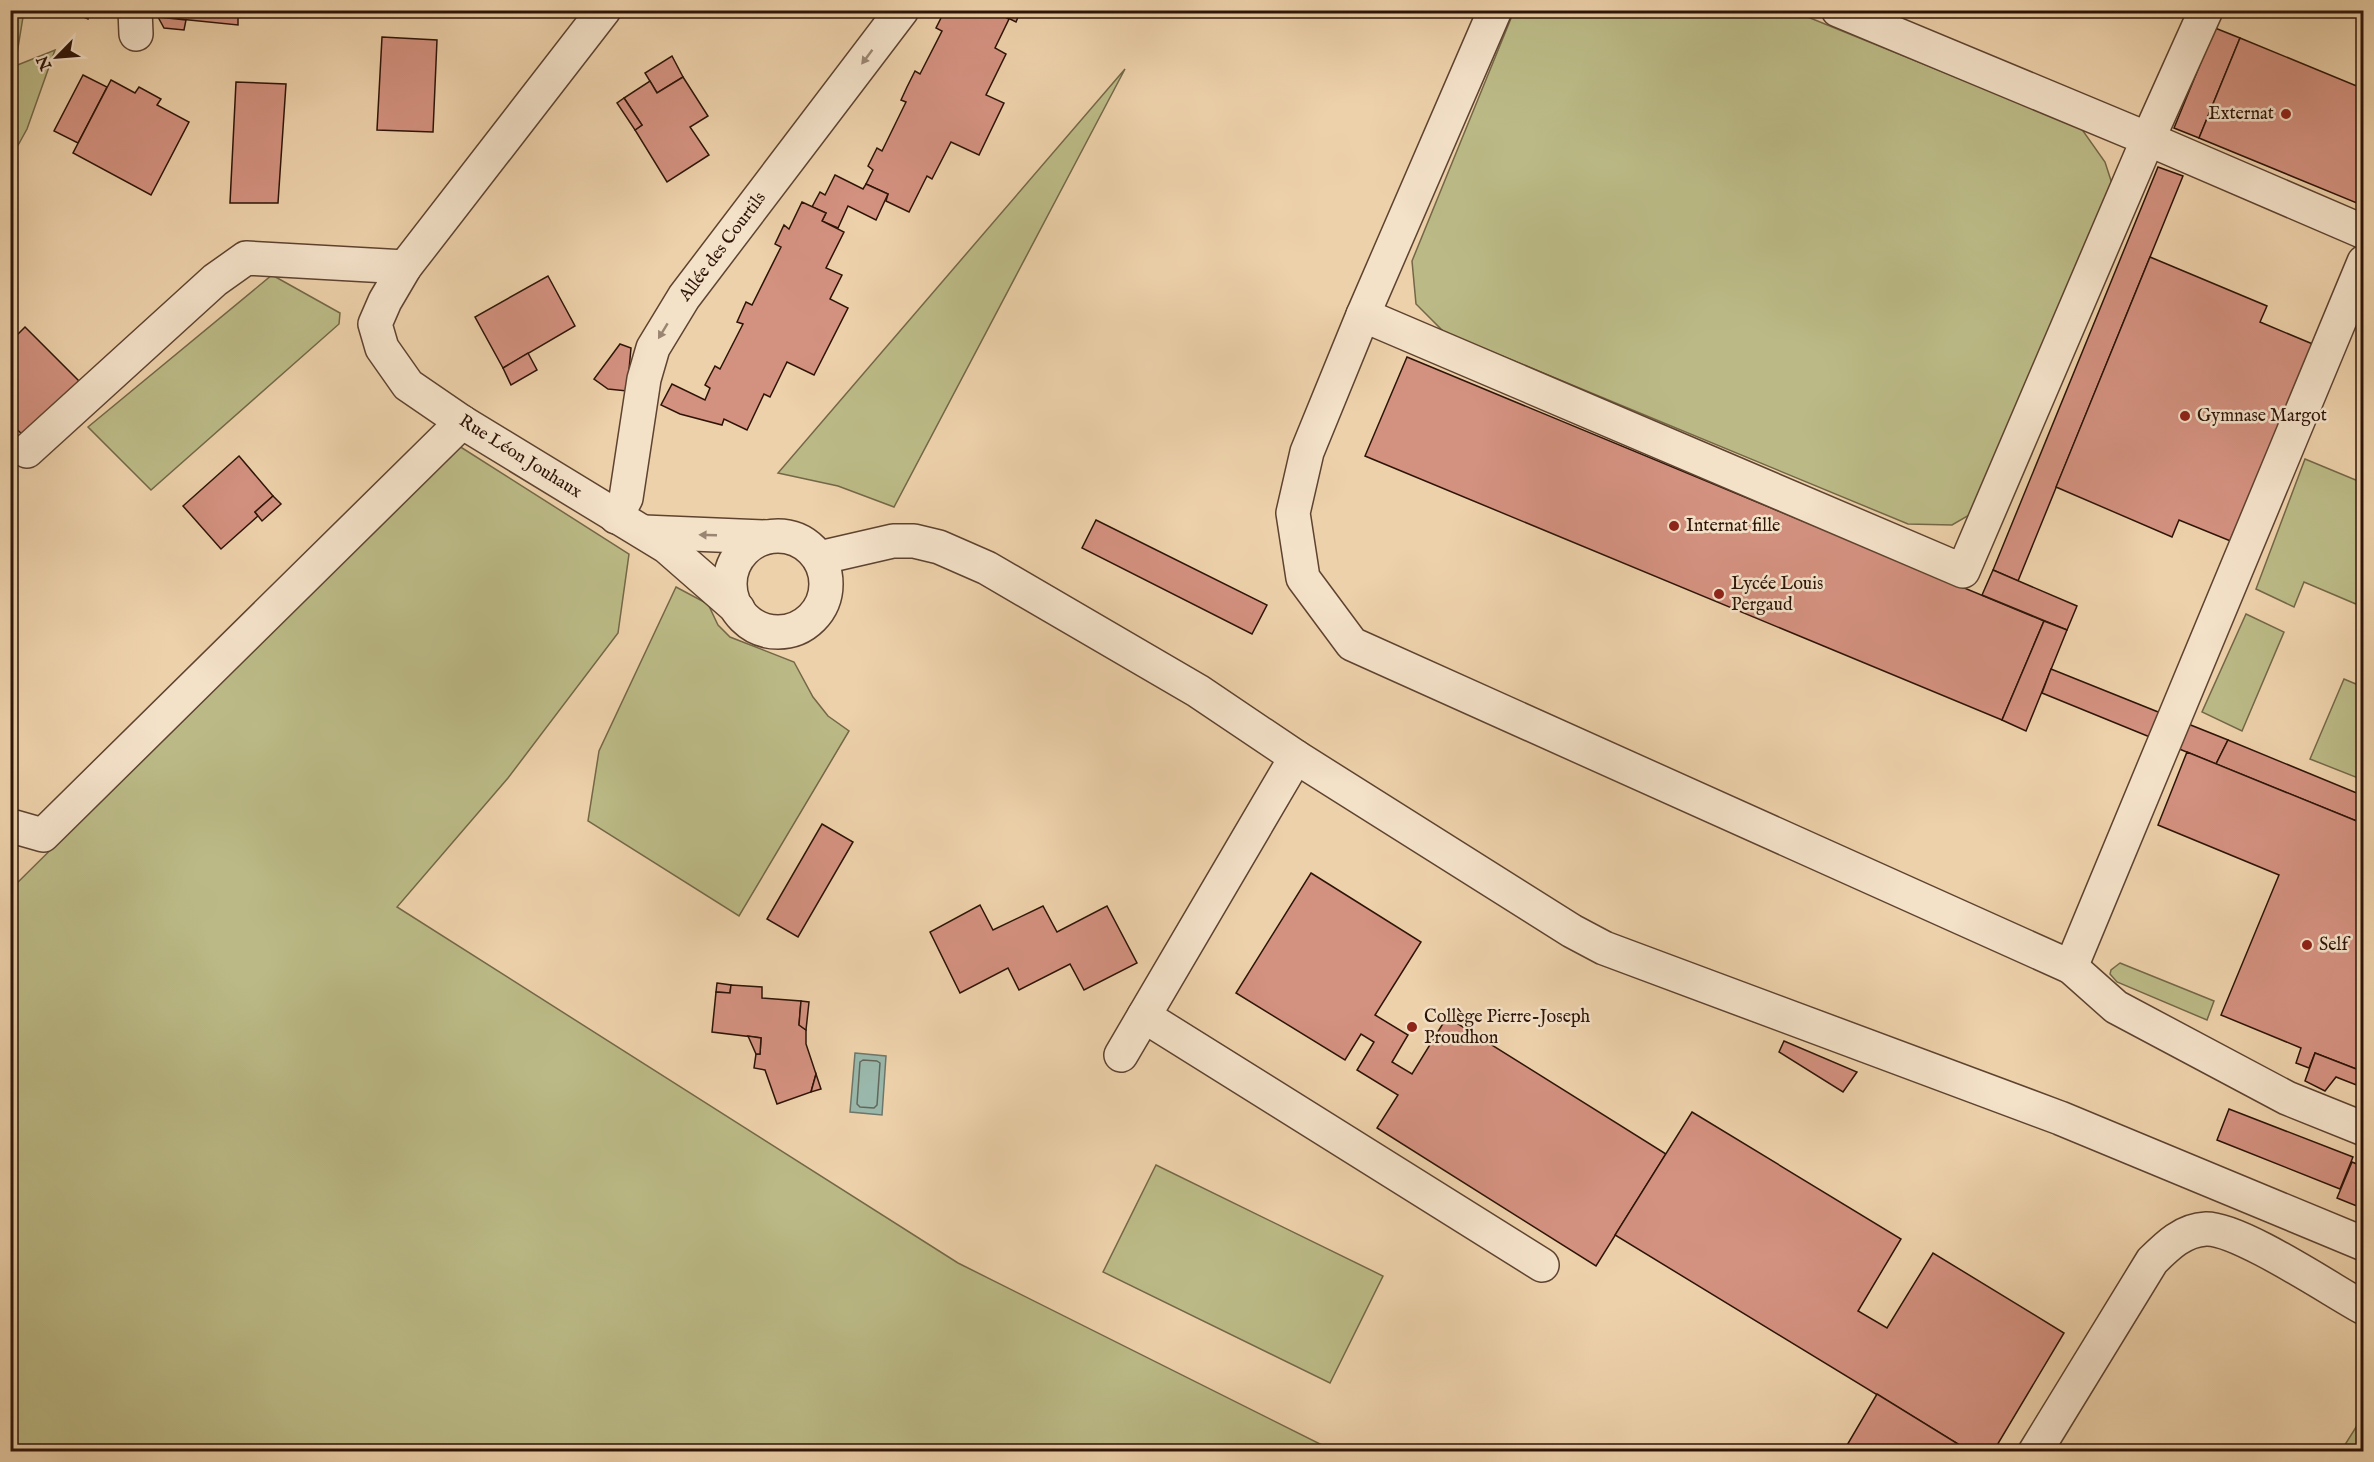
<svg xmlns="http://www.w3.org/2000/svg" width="2374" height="1462" font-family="'IM FELL English',serif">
	<rect width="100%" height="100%" fill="#edd1aa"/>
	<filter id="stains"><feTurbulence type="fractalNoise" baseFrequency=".00333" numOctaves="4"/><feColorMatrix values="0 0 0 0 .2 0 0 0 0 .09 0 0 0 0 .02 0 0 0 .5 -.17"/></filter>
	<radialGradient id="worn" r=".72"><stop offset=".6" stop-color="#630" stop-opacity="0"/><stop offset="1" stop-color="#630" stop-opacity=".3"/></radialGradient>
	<g fill="#bbba86" stroke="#746747" stroke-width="1.5">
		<path d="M 11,10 L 24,11 L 15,66 L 55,50 L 27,129 L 11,158 Z"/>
		<path d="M 1514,11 L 1793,11 L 2081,128 L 2105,162 L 2116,196 L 1983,507 L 1952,525 L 1908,524 L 1444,332 L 1416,304 L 1412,261 Z"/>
		<path d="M 1125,69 L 894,507 L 838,486 L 778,473 Z"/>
		<path d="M 272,275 L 340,313 L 339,324 L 151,490 L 88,427 Z"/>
		<path d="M 459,446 L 629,554 L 618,633 L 508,778 L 397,907 L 958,1263 L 1334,1451 L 11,1452 L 11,889 Z"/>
		<path d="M 2305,459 L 2363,483 L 2363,607 L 2304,582 L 2294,607 L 2256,589 Z"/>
		<path d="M 676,587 L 708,604 L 718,625 L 730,637 L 794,662 L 813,697 L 828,716 L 849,731 L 739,916 L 588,821 L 599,751 Z"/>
		<path d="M 2246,614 L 2284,632 L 2242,731 L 2202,712 Z"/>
		<path d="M 2344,679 L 2363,687 L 2363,780 L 2310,759 Z"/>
		<path d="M 2120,963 L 2214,1001 L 2207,1020 L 2117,982 L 2110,974 L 2111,970 Z"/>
		<path d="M 1156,1165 L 1383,1276 L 1330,1383 L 1103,1272 Z"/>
		<path d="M 2363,1416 L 2363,1451 L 2341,1451 Z"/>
	</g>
	<path fill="#99b7aa" stroke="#6e7669" stroke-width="1.5" d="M 855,1053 L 886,1056 L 882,1115 L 850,1112 Z"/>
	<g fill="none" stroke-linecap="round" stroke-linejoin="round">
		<path stroke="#646659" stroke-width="1.5" d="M 863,1060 L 877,1061 L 880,1063 L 877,1105 L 874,1108 L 860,1107 L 857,1104 L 860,1062 Z"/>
	</g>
	<g fill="#d3917f" stroke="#2e1408" stroke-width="1.5">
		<path d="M 68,10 L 91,10 L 88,19 Z"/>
		<path d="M 161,10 L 238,10 L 238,25 L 160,17 Z"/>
		<path d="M 945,10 L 950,13 L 951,10 L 992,10 L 1009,19 L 995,48 L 1006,54 L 986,95 L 1004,103 L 979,155 L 951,142 L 932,179 L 927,176 L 909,212 L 886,201 L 888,194 L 866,184 L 873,170 L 868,166 L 877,148 L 882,151 L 906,102 L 901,100 L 907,87 L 915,71 L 920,74 L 942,31 L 936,28 Z"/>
		<path d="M 992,10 L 1021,10 L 1016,22 Z"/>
		<path d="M 158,17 L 186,20 L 184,30 L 164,28 Z"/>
		<path d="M 2215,28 L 2240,38 L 2199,138 L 2174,128 Z"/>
		<path d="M 382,37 L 437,40 L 433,132 L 377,130 Z"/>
		<path d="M 2240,38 L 2364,89 L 2364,206 L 2199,138 Z"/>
		<path d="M 672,56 L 683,77 L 657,93 L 645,73 Z"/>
		<path d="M 83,75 L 107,87 L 78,143 L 54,131 Z"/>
		<path d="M 683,77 L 708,116 L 690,127 L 709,155 L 667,182 L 635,130 L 642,125 L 624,98 L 650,81 L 657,93 Z"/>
		<path d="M 111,80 L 135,93 L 139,87 L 161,99 L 157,105 L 189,122 L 151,195 L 73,153 Z"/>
		<path d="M 236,82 L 286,84 L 278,203 L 230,203 Z"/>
		<path d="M 624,98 L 642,125 L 635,130 L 617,103 Z"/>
		<path d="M 2158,167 L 2183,176 L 2018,581 L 1993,570 Z"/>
		<path d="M 835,175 L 863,189 L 866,184 L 888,194 L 876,220 L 848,206 L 838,228 L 822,221 L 826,213 L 812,207 L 820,192 L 825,195 Z"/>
		<path d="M 802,202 L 826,213 L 822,221 L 844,232 L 826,268 L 842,275 L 830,299 L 848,308 L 814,375 L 787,362 L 770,397 L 764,394 L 747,430 L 724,419 L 722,425 L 680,414 L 661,405 L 672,384 L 705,400 L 710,388 L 705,385 L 715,366 L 720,369 L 743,324 L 737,322 L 746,302 L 752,305 L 781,247 L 775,244 L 784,225 L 789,229 Z"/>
		<path d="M 2150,257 L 2267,306 L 2260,322 L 2315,345 L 2233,542 L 2179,520 L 2172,537 L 2056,487 Z"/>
		<path d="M 548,276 L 575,326 L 503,368 L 475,317 Z"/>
		<path d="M 25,327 L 79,381 L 23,435 L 10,423 L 10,412 L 13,409 L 10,406 L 10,342 Z"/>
		<path d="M 620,344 L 631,348 L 627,391 L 608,389 L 594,379 Z"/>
		<path d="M 528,353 L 537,370 L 511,385 L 503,368 Z"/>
		<path d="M 1407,357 L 2044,621 L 2002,720 L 1365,456 Z"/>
		<path d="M 239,456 L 273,496 L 255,512 L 258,516 L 221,549 L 183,506 Z"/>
		<path d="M 273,496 L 281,504 L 262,521 L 255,512 Z"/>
		<path d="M 1096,520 L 1267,605 L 1252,634 L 1082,548 Z"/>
		<path d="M 1993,570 L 2077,606 L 2067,630 L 1982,595 Z"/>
		<path d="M 2044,621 L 2067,630 L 2026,731 L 2002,720 Z"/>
		<path d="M 2051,669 L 2228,740 L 2216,764 L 2042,693 Z"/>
		<path d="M 2228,740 L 2364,796 L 2364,824 L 2216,764 Z"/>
		<path d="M 2187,752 L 2364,824 L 2364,1072 L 2315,1053 L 2309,1068 L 2296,1063 L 2301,1048 L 2221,1015 L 2279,875 L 2158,825 Z"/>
		<path d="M 822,824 L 853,842 L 798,937 L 767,919 Z"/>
		<path d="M 1311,873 L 1421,942 L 1375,1015 L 1408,1035 L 1392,1062 L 1412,1074 L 1447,1017 L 1666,1154 L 1596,1266 L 1377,1128 L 1398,1095 L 1357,1070 L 1374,1042 L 1361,1034 L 1345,1060 L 1236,993 Z"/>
		<path d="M 980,905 L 993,930 L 1043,906 L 1057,932 L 1107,906 L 1137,963 L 1084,990 L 1070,964 L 1019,990 L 1008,968 L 960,993 L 930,932 Z"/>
		<path d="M 717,983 L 731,985 L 730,993 L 716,992 Z"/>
		<path d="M 731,985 L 762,987 L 762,998 L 801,1001 L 799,1025 L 806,1030 L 806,1044 L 816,1074 L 811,1092 L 777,1104 L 765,1070 L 754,1068 L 756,1054 L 760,1054 L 761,1038 L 712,1032 L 716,992 L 730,993 Z"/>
		<path d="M 801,1001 L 809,1002 L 806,1030 L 799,1025 Z"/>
		<path d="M 748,1036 L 761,1038 L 760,1054 L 756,1054 Z"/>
		<path d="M 1784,1041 L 1857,1072 L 1843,1092 L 1779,1052 Z"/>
		<path d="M 2315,1053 L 2364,1072 L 2364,1088 L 2336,1077 L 2325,1091 L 2305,1081 Z"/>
		<path d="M 816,1074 L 821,1089 L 811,1092 Z"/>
		<path d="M 2229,1109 L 2353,1157 L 2340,1189 L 2217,1140 Z"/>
		<path d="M 1692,1112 L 1901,1239 L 1858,1311 L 1887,1328 L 1933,1253 L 2064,1333 L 1993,1452 L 1971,1452 L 1615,1235 Z"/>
		<path d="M 2352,1162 L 2364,1167 L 2364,1209 L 2337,1198 Z"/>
		<path d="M 1877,1394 L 1971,1452 L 1843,1452 Z"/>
	</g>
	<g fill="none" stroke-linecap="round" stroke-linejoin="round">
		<g stroke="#5e4330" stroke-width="36">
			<g id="minor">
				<path d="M 135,10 L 136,34"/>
				<path d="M 604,10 L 405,267 L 385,301 L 375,324 L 382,348 L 408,385 L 462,422 L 667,547 L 738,609"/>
				<path d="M 1495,10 L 1363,315 L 1307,452 L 1293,513 L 1303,578 L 1352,644 L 2071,967 L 2116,1007 L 2287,1098 L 2364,1129"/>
				<path d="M 2206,10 L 2148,139 L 2364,232"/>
				<path d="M 1363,315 L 1963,571 L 2148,139 L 1838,10"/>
				<path d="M 27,451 L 215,280 L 246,258 L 405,267"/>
				<path d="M 616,517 L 626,498 L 644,379 L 653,348 L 684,297 L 902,10"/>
				<path d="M 644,532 L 766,537"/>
				<circle cx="778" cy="584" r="48"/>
				<path d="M 819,558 L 893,541 L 914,541 L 939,547 L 987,568 L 1198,691 L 1296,757 L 1572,931 L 1604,948 L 2060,1118 L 2364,1244"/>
				<path d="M 15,827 L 43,835 L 462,422"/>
				<path d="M 2071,967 L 2364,262"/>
				<path d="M 1144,1016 L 1542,1265"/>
				<path d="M 1121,1055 L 1296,757"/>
				<path d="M 2035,1452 L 2152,1261 C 2167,1246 2183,1230 2206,1229 C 2239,1228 2331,1290 2364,1308"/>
			</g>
		</g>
		<use href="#minor" stroke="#f3e1c8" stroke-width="33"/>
	</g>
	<defs><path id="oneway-solid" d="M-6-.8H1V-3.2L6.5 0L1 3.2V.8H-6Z" transform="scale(1.5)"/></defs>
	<g fill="#9a8572">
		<use href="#oneway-solid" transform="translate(867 57) rotate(127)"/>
		<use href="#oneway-solid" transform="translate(663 331) rotate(121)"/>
		<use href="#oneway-solid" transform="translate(708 535) rotate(-178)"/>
	</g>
	<g fill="#8f2418" stroke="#f3e1c8" stroke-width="2">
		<circle cx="2286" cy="114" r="6"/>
		<circle cx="2185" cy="416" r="6"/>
		<circle cx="1674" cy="526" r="6"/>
		<circle cx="1719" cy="594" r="6"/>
		<circle cx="2307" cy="945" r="6"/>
		<circle cx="1412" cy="1027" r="6"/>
	</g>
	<g text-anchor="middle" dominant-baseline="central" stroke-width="5" stroke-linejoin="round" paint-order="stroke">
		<g font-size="18" fill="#2e1408" stroke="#f3e1c8" text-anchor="start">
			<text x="2274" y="114" text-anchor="end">Externat</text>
			<text x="2197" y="416">Gymnase Margot</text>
			<text x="1686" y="526">Internat fille</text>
			<text x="1731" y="584">Lycée Louis<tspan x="1731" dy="21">Pergaud</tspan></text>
			<text x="2319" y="945">Self</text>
			<text x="1424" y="1017">Collège Pierre-Joseph<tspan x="1424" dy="21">Proudhon</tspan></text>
		</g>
		<g font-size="18" fill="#2e1408" stroke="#f3e1c8">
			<text transform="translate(723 247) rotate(-53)">Allée des Courtils</text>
			<text transform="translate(520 457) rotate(32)">Rue Léon Jouhaux</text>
		</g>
	</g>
	<rect width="2374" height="1462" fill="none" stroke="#edd1aa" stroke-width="36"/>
	<rect x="12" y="12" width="2350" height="1438" fill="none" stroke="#2e1408" stroke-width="3"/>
	<rect x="18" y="18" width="2338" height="1426" fill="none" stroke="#2e1408" stroke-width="1.5"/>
	<g transform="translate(57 57) rotate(245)" stroke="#f3e1c8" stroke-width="4.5" paint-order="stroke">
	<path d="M0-4.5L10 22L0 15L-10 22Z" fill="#2e1408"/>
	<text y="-9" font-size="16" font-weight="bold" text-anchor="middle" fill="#2e1408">N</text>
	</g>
	<rect width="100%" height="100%" filter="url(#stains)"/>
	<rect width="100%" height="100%" fill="url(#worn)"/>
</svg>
